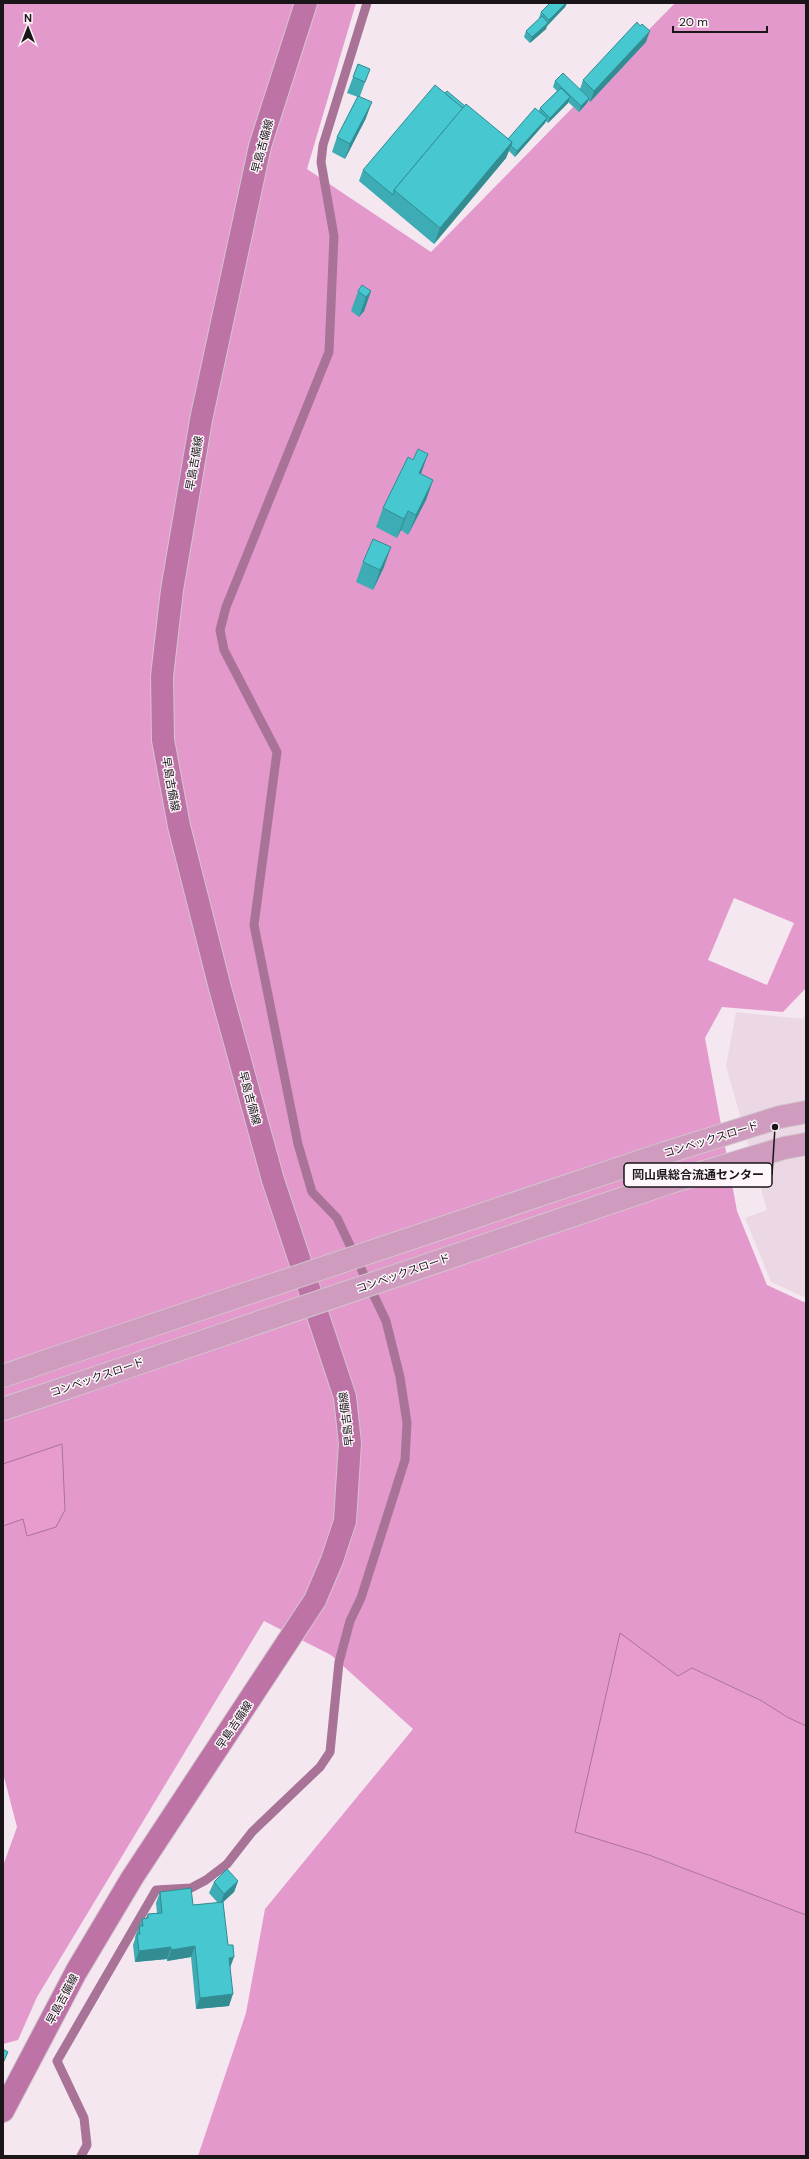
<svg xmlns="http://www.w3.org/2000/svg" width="809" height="2159" font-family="'DM Sans','Noto Sans JP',sans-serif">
	<rect width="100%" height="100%" fill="#f4e7ef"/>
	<path fill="#ebd8e4" d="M 736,1012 L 803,1019 L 806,1016 L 806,1298 L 771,1282 L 745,1218 L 767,1210 L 726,1066 Z"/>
	<path fill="#e499cc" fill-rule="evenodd" d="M 3,3 L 356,3 L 307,169 L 431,252 L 675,3 L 806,3 L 806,988 L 783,1012 L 722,1007 L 705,1038 L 737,1211 L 767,1285 L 806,1303 L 806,1726 L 787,1717 L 762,1701 L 692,1668 L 575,1831 L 649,1855 L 806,1915 L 806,2156 L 198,2156 L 246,2013 L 265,1909 L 413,1729 L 331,1655 L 264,1621 L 37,1997 L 18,2040 L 3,2044 L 3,1866 L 17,1827 L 3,1773 L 3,1526 L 23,1519 L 28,1536 L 62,1445 L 3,1464 ZM 734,898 L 794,923 L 767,985 L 708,960 Z"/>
	<g fill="#e79bcf" stroke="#a97398">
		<path d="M 62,1444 L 65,1510 L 56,1527 L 27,1536 L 23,1519 L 3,1526 L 3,1464 Z"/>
		<path d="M 620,1633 L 678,1676 L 692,1668 L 762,1701 L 787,1717 L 806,1726 L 806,1915 L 649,1855 L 575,1832 Z"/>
	</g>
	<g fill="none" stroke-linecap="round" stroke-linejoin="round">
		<path stroke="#a97398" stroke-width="9" d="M 81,2156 L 87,2145 L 84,2118 L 57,2061 L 156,1890 L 191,1888 L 206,1880 L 227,1864 L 252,1832 L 320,1767 L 330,1752 L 339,1662 L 350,1621 L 361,1598 L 405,1460 L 407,1423 L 400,1377 L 386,1321 L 337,1218 L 312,1192 L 298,1144 L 254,925 L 277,752 L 224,650 L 220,630 L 226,607 L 329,352 L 334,236 L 321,162 L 323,145 L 367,3"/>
		<g stroke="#d1c5cd" stroke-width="24">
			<g id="tertiary">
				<path d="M 662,1154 L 780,1117 L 806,1112"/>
				<path d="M 671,1182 L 784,1148 L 806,1144"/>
				<path d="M 3,1376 L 55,1358"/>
				<path d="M 3,1409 L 66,1388"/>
			</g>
		</g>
		<g stroke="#d1c5cd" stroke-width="24">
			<path id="secondary" d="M 3,2111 L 76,1972 L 132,1878 L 315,1600 L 332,1560 L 345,1521 L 350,1443 L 345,1397 L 273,1180 L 220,988 L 179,826 L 163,740 L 162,676 L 172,590 L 201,420 L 260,146 L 306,3"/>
		</g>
		<use href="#tertiary" stroke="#cf9bbe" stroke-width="22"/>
		<use href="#secondary" stroke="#be73a7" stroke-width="22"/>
		<g stroke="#d1c5cd" stroke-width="24" stroke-linecap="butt">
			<g id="tertiary-bridge">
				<path d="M 55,1358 L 662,1154"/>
				<path d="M 66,1388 L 671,1182"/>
			</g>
		</g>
		<use href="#tertiary-bridge" stroke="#cf9bbe" stroke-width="22"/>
	</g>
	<g fill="#3dacb4">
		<path d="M 550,3 L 567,3 L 565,7 L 547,26 L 547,25 L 546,29 L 530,43 L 524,37 L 526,31 L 540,18 L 539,18 L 541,12 Z"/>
		<path d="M 646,42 L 590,102 L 588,100 L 587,103 L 579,112 L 568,102 L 568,103 L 548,123 L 546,121 L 545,123 L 515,157 L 509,151 L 506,158 L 434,244 L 359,181 L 363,170 L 445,93 L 508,139 L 539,111 L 540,108 L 557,91 L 553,87 L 555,81 L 580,89 L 583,80 Z"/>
		<path d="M 358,64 L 370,69 L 360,96 L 366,118 L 345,159 L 332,152 L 337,137 L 358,97 L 347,93 Z"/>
		<path d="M 358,291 L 371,291 L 364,311 L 359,317 L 351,311 Z"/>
		<path d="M 421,474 L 433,480 L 426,500 L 408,535 L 401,530 L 397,538 L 376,527 L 383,508 Z"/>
		<path d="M 363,562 L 384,567 L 373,590 L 356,582 Z"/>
		<path d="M 238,1881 L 234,1892 L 223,1902 L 230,1968 L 229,2006 L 196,2009 L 191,1957 L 167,1961 L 167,1959 L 135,1962 L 133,1945 L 135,1939 L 135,1937 L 142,1919 L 146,1918 L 148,1914 L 157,1913 L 156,1903 L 160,1892 L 193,1905 L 218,1903 L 209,1893 L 214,1882 Z"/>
	</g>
	<g fill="#328c92">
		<path d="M 566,3 L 567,3 L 565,7 L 547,26 L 549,20 Z"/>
		<path d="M 548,23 L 546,29 L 530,43 L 532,37 Z"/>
		<path d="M 650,31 L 646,42 L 590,102 L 594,91 Z"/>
		<path d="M 570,97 L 568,103 L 548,123 L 550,118 Z"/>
		<path d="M 589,98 L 587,103 L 579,112 L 581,106 Z"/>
		<path d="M 372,102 L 366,118 L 345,159 L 350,144 Z"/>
		<path d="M 547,118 L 545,123 L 515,157 L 517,151 Z"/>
		<path d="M 512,142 L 506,158 L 434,244 L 440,228 Z"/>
		<path d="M 371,291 L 364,311 L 359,317 L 366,297 Z"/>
		<path d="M 428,454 L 421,474 L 412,493 L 419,473 Z"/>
		<path d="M 433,480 L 426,500 L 408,535 L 416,515 Z"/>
		<path d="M 408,511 L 401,530 L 397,538 L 404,519 Z"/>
		<path d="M 391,547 L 384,567 L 373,590 L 380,570 Z"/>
		<path d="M 238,1881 L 234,1892 L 220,1905 L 224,1894 Z"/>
		<path d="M 195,1946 L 191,1957 L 167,1961 L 171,1950 Z"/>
		<path d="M 171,1947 L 167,1959 L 135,1962 L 139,1951 Z"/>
		<path d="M 234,1957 L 230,1968 L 229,1958 Z"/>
		<path d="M 233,1994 L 229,2006 L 196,2009 L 200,1998 Z"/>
	</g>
	<g fill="#47c8d1" stroke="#328c92">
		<path d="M 550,3 L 566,3 L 549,20 L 541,12 Z"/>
		<path d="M 542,16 L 548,23 L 532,37 L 526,31 Z"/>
		<path d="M 637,22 L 640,26 L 642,24 L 650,31 L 594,91 L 583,80 Z"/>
		<path d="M 358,64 L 370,69 L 365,82 L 353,77 Z"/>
		<path d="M 563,73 L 589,98 L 581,106 L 555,81 Z"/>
		<path d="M 435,85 L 463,108 L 394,190 L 393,195 L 363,170 Z"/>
		<path d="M 561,88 L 570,97 L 550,118 L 540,108 Z"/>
		<path d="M 447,91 L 465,106 L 463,108 L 445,93 Z"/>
		<path d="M 358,96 L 372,102 L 350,144 L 337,137 Z"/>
		<path d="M 466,104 L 512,142 L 440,228 L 394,190 Z"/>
		<path d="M 535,108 L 547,118 L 517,151 L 511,146 L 512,142 L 508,139 Z"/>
		<path d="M 362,285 L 371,291 L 366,297 L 358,291 Z"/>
		<path d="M 418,449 L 428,454 L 419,473 L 433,480 L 416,515 L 408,511 L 404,519 L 383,508 L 408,457 L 413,460 Z"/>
		<path d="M 373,539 L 391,547 L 380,570 L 363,562 Z"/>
		<path d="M 227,1869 L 238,1881 L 224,1894 L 214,1882 Z"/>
		<path d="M 191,1888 L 193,1905 L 223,1902 L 228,1945 L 233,1945 L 234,1957 L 229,1958 L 233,1994 L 200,1998 L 195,1946 L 171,1950 L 171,1947 L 139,1951 L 137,1934 L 140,1934 L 139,1926 L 143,1926 L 142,1919 L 148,1918 L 148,1914 L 162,1913 L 160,1892 Z"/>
		<path d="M 3,2049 L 8,2052 L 3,2063 Z"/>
	</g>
	<g text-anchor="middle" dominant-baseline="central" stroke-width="3" stroke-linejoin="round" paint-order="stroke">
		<g font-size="11" fill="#191518" stroke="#fef6fb">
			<text transform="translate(262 146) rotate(-75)">早島吉備線</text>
			<text transform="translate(194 463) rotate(-80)">早島吉備線</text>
			<text transform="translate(171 784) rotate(80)">早島吉備線</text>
			<text transform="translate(250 1098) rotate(75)">早島吉備線</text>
			<text transform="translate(711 1139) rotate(-17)">コンベックスロード</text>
			<text transform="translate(403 1273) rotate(-19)">コンベックスロード</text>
			<text transform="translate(97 1377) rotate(-19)">コンベックスロード</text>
			<text transform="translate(346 1419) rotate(-97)">早島吉備線</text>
			<text transform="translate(234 1725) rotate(-56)">早島吉備線</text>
			<text transform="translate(62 1999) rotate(-62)">早島吉備線</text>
		</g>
	</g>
	<path fill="none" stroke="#191518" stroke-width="1.5" d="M775 1127L772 1175"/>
	<circle fill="#191518" stroke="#fef6fb" stroke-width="1.5" cx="775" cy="1127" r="4"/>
	<rect fill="#fef6fb" stroke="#191518" stroke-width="1.5" x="624" y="1163" width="148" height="24" rx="4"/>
	<g font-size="12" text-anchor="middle" font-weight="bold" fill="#191518">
		<text x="698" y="1179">岡山県総合流通センター</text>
	</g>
	<rect width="809" height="2159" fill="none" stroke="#191518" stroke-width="8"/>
	<g transform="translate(28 28)" stroke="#fef6fb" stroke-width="3" paint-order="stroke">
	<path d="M0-3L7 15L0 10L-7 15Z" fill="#191518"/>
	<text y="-6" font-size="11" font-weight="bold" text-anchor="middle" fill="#191518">N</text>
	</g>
	<path d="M673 26v6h94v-6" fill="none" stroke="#191518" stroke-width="2"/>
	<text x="679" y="26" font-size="12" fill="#191518" stroke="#fef6fb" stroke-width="3" paint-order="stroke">20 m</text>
</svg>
